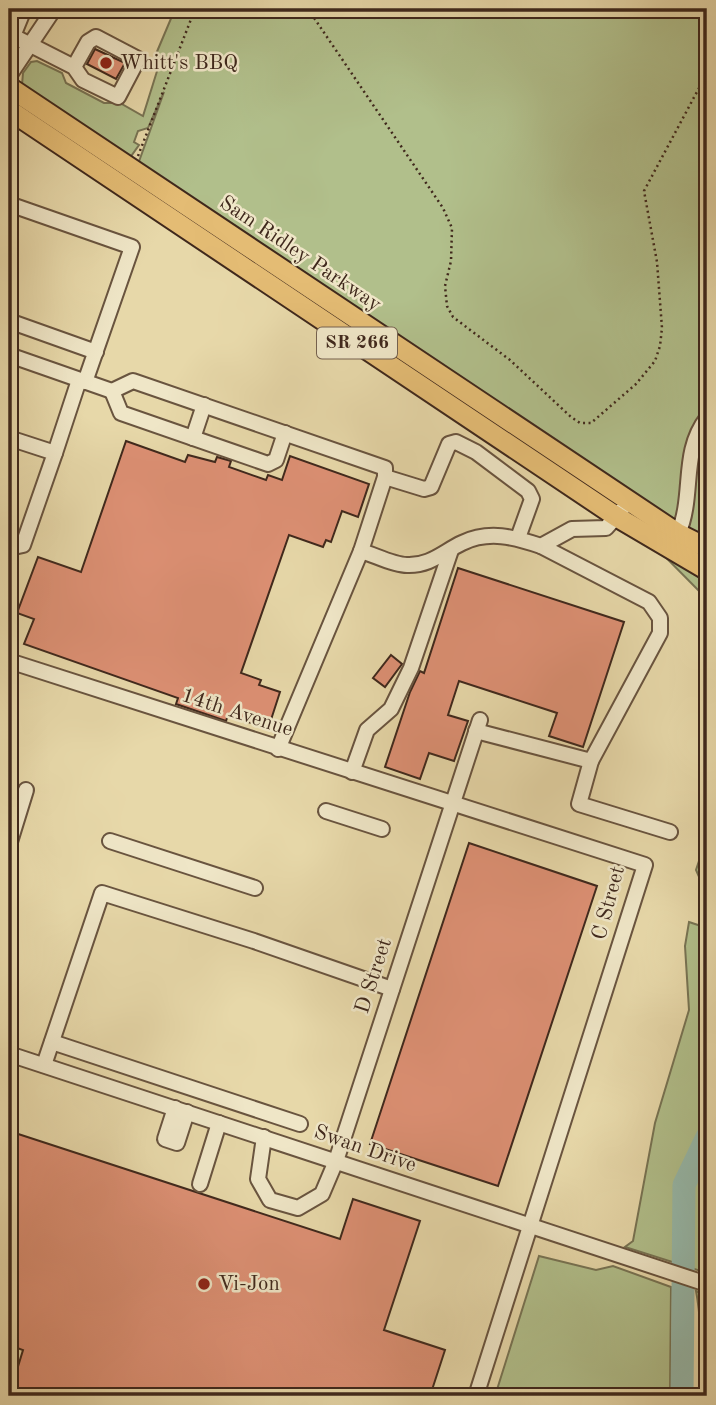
<svg xmlns="http://www.w3.org/2000/svg" width="716" height="1405" font-family="'Old Standard TT',serif">
	<rect width="100%" height="100%" fill="#e7d8a9"/>
	<filter id="stains"><feTurbulence type="fractalNoise" baseFrequency=".00286" numOctaves="4"/><feColorMatrix values="0 0 0 0 .2 0 0 0 0 .09 0 0 0 0 .02 0 0 0 .5 -.17"/></filter>
	<radialGradient id="worn" r=".72"><stop offset=".6" stop-color="#630" stop-opacity="0"/><stop offset="1" stop-color="#630" stop-opacity=".3"/></radialGradient>
	<g fill="#b1bf8b" stroke="#787454" stroke-width="2">
		<path d="M 175,9 L 707,9 L 707,599 L 612,503 L 627,490 L 137,167 L 164,92 L 148,128 L 138,131 L 134,142 L 139,145 L 129,159 L 22,85 L 23,73 L 31,62 L 37,61 L 62,73 L 66,83 L 104,103 L 120,103 L 143,116 L 158,68 L 156,54 Z"/>
		<path d="M 707,837 L 707,895 L 696,870 Z"/>
		<path d="M 689,922 L 707,928 L 707,1273 L 625,1247 L 633,1241 L 655,1123 L 689,1010 L 685,946 Z"/>
		<path d="M 539,1256 L 596,1270 L 613,1266 L 671,1287 L 670,1396 L 495,1396 Z"/>
		<path d="M 696,1291 L 707,1296 L 707,1379 C 700,1351 702,1321 696,1291 Z"/>
	</g>
	<g fill="none" stroke-linecap="round" stroke-linejoin="round">
		<path stroke="#97b9aa" stroke-width="23" d="M 682,1396 L 684,1185 L 707,1137"/>
	</g>
	<g fill="#dd9074" stroke="#3f281c" stroke-width="2">
		<path d="M 95,49 L 125,63 L 116,79 L 87,64 Z"/>
		<path d="M 126,441 L 185,462 L 188,455 L 215,462 L 217,457 L 231,461 L 229,467 L 266,480 L 268,475 L 282,480 L 290,456 L 369,484 L 358,517 L 342,511 L 331,542 L 326,540 L 323,547 L 289,535 L 241,673 L 261,680 L 259,685 L 280,692 L 268,729 L 228,715 L 226,721 L 176,704 L 178,698 L 24,644 L 34,619 L 17,613 L 38,557 L 81,572 Z"/>
		<path d="M 458,568 L 624,622 L 583,747 L 549,736 L 557,713 L 459,681 L 448,715 L 468,721 L 454,761 L 429,753 L 420,779 L 385,767 L 410,692 L 420,671 L 424,673 Z"/>
		<path d="M 391,655 L 402,664 L 385,687 L 373,678 Z"/>
		<path d="M 469,843 L 597,886 L 498,1186 L 370,1144 Z"/>
		<path d="M 9,1131 L 340,1239 L 353,1199 L 420,1221 L 384,1330 L 445,1350 L 430,1396 L 9,1396 L 23,1350 L 9,1345 Z"/>
	</g>
	<g fill="none" stroke-linecap="round" stroke-linejoin="round">
		<g stroke="#69543f" stroke-width="18">
			<g id="minor">
				<path d="M 9,35 L 13,36 L 24,9"/>
				<path d="M 13,36 L 74,67 L 83,80 L 118,97 L 138,59 L 96,37 L 88,42 L 74,67"/>
				<path d="M 9,76 L 54,9"/>
				<path d="M 9,204 L 132,247 L 85,382"/>
				<path d="M 9,321 L 96,352"/>
				<path d="M 9,355 L 112,391 L 133,381 L 385,468 L 385,477 L 361,551 C 375,555 393,565 407,565 C 430,566 443,552 462,543 C 489,530 514,537 541,546 L 572,529 L 606,528 L 622,510"/>
				<path d="M 112,391 L 121,413 L 268,464 L 276,460 L 285,433"/>
				<path d="M 9,438 L 55,453 L 23,545 L 9,548"/>
				<path d="M 193,438 L 204,405"/>
				<path d="M 55,453 L 79,380"/>
				<path d="M 385,477 L 424,489 L 431,487 L 449,444 L 456,442 L 476,452 L 528,491 L 532,499 L 518,538"/>
				<path d="M 678,534 C 695,495 680,453 707,418"/>
				<path d="M 9,661 L 645,865 L 476,1396"/>
				<path d="M 476,731 L 591,761 L 660,633 L 660,618 L 649,602 L 541,546"/>
				<path d="M 278,749 L 361,551"/>
				<path d="M 591,761 L 579,804 L 670,832"/>
				<path d="M 352,772 L 367,730 L 391,709 L 411,668 L 451,550"/>
				<path d="M 326,811 L 382,829"/>
				<path d="M 110,841 L 255,888"/>
				<path d="M 9,845 L 26,790"/>
				<path d="M 52,1042 L 300,1124"/>
				<path d="M 9,1054 L 707,1284"/>
				<path d="M 44,1065 L 102,893 L 254,941 L 392,989"/>
				<path d="M 175,1108 L 165,1139 L 177,1143 L 187,1112"/>
				<path d="M 264,1137 L 258,1179 L 270,1200 L 298,1208 L 322,1194 L 336,1161 L 480,720"/>
				<path d="M 200,1184 L 219,1123"/>
			</g>
		</g>
		<g stroke="#3f281c" stroke-width="23">
			<g id="major">
				<path d="M 9,87 L 677,533 L 707,548"/>
				<path d="M 9,110 L 617,517 L 707,570"/>
			</g>
		</g>
		<g stroke="#3f281c" stroke-width="2.5" stroke-dasharray="2 3.5" stroke-linecap="butt">
			<path d="M 308,9 L 443,208 L 452,228 L 451,261 L 445,286 L 447,306 L 453,317 L 510,360 L 571,417 L 580,423 L 591,423 L 636,384 L 655,361 L 660,346 L 662,328 L 657,262 L 644,191 L 707,73"/>
			<path d="M 138,156 L 195,9"/>
		</g>
		<use href="#minor" stroke="#efe6c7" stroke-width="14"/>
		<use href="#major" stroke="#e4bc74" stroke-width="19"/>
	</g>
	<g fill="#8f2418" stroke="#efe6c7" stroke-width="2.5">
		<circle cx="106" cy="63" r="7"/>
		<circle cx="204" cy="1284" r="7"/>
	</g>
	<g text-anchor="middle" dominant-baseline="central" stroke-width="5" stroke-linejoin="round" paint-order="stroke">
		<rect fill="#efe6c7" stroke="#74614f" stroke-width="2" x="317" y="327.5" width="80" height="31" rx="5"/>
		<g font-size="19" font-weight="bold" fill="#3f281c">
			<text x="357" y="343">SR 266</text>
		</g>
		<g font-size="21" fill="#3f281c" stroke="#efe6c7" text-anchor="start">
			<text x="120" y="63">Whitt's BBQ</text>
			<text x="218" y="1284">Vi-Jon</text>
		</g>
		<g font-size="21" fill="#3f281c" stroke="#efe6c7">
			<text transform="translate(300 254) rotate(34)">Sam Ridley Parkway</text>
			<text transform="translate(237 713) rotate(18)">14th Avenue</text>
			<text transform="translate(609 903) rotate(-75)">C Street</text>
			<text transform="translate(374 976) rotate(-72)">D Street</text>
			<text transform="translate(365 1149) rotate(19)">Swan Drive</text>
		</g>
	</g>
	<rect width="716" height="1405" fill="none" stroke="#e7d8a9" stroke-width="35"/>
	<rect x="10" y="10" width="695" height="1384" fill="none" stroke="#3f281c" stroke-width="3.5"/>
	<rect x="18" y="18" width="681" height="1370" fill="none" stroke="#3f281c" stroke-width="2"/>
	<rect width="100%" height="100%" filter="url(#stains)"/>
	<rect width="100%" height="100%" fill="url(#worn)"/>
</svg>
